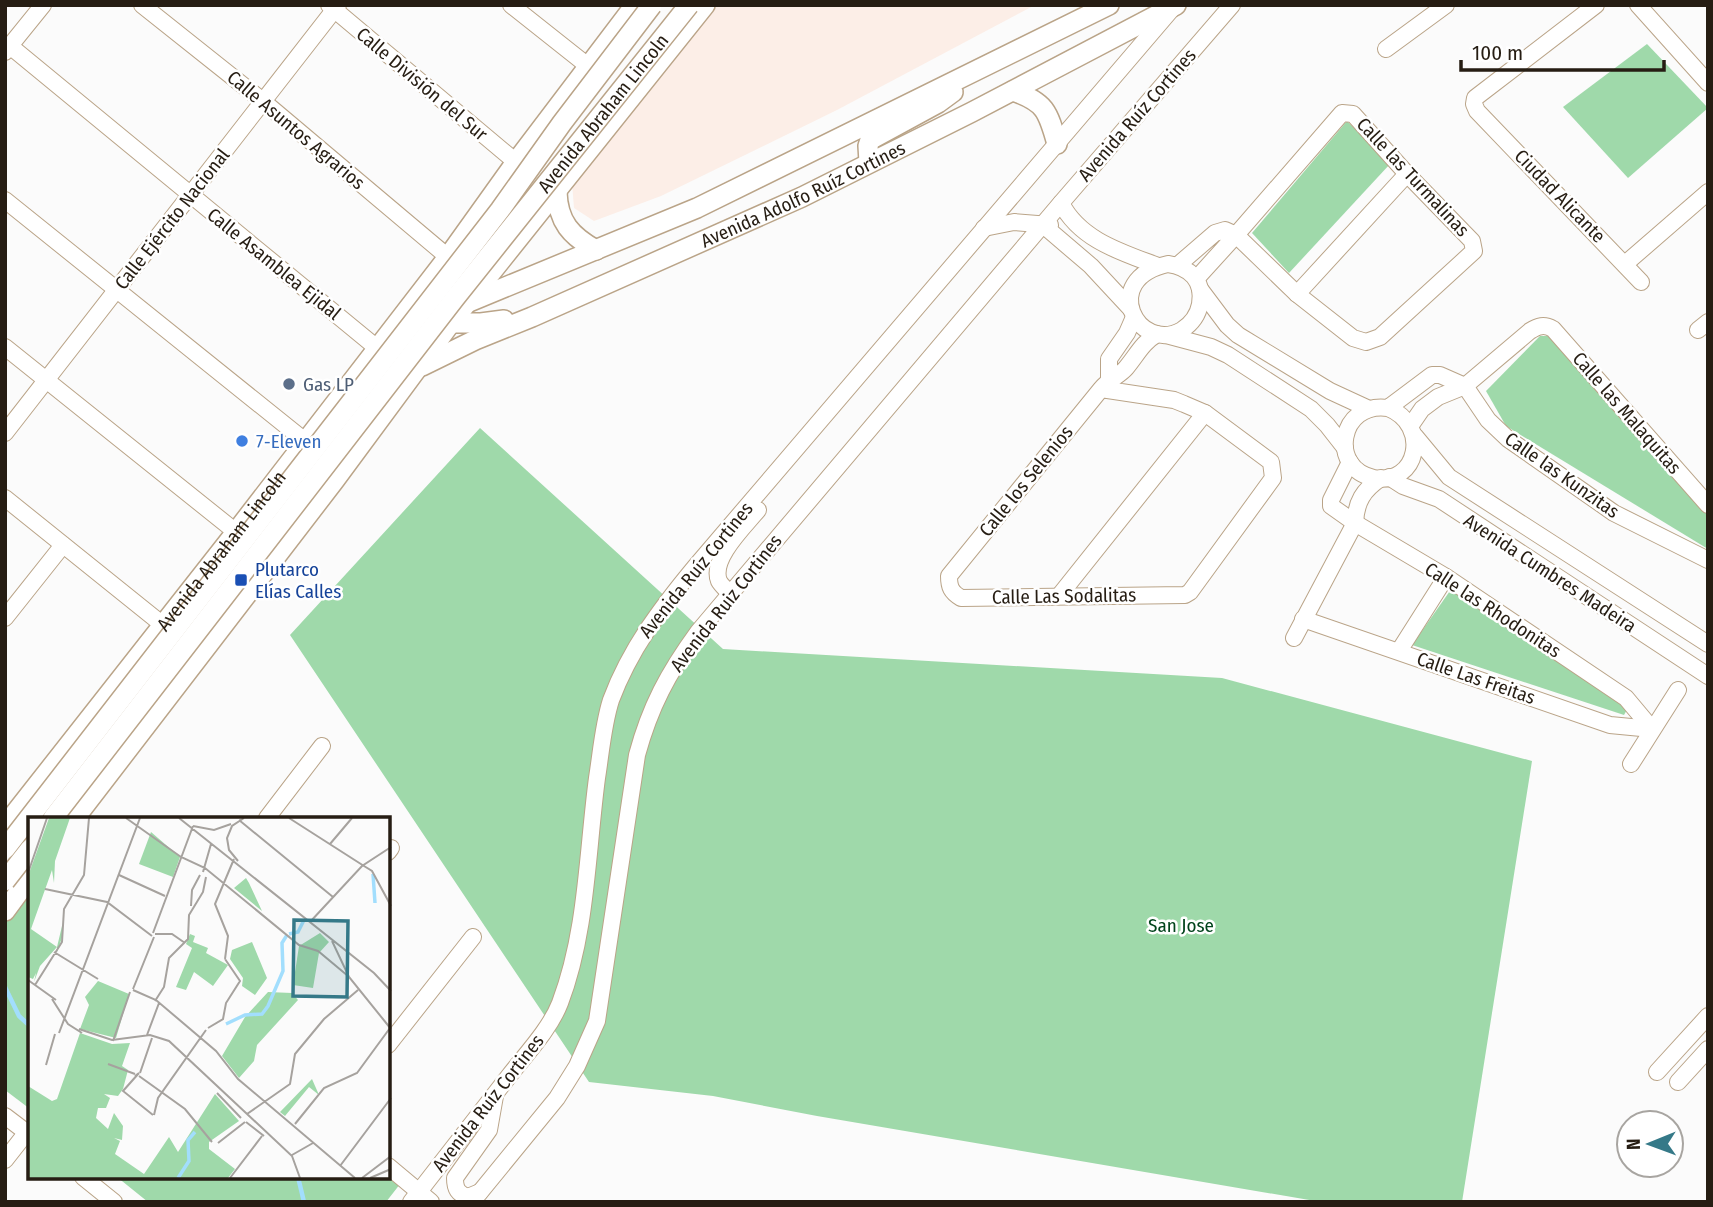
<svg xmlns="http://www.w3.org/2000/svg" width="1713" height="1207" font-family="'Fira Sans Condensed',sans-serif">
	<rect width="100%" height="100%" fill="#fbfbfb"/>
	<path fill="#fceee7" d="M 708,5 L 1035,5 L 837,110 L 661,196 L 594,221 L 574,208 L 572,183 Z"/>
	<g fill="#9fd9aa">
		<path d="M 1647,44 L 1708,108 L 1628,178 L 1563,107 Z"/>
		<path d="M 1347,121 L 1390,164 L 1289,273 L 1252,233 Z"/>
		<path d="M 1540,336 L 1551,336 L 1691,492 L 1708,513 L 1708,549 L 1506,426 L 1486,391 Z"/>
		<path d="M 480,428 L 723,649 L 1222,678 L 1532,761 L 1462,1202 L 1321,1202 L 817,1116 L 713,1096 L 589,1082 L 290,635 Z"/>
		<path d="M 1452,588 L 1629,706 L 1624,715 L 1412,645 Z"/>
		<path d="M 30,886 L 30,1109 L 5,1090 L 5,915 Z"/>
		<path d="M 389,1167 L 404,1179 L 386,1202 L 148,1202 L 117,1177 L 388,1177 Z"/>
	</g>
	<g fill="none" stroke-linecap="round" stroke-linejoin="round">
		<g stroke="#a2defd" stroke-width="4.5">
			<path d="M 5,987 L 19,1016 L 30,1026"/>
			<path d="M 298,1177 L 304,1202"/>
		</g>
		<g stroke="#baa488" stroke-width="18">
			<g id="minor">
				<path d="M 142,5 L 264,102 L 448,257"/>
				<path d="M 329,5 L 516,162"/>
				<path d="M 511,5 L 588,66"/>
				<path d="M 1596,5 L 1475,98 L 1474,104 L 1477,111 L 1641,282"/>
				<path d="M 1638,5 L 1708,83"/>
				<path d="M 10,46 L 377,348"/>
				<path d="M 1386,49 L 1446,5"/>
				<path d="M 5,52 L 43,5"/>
				<path d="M 5,200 L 305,441"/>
				<path d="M 1061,203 C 1080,240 1121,252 1158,266"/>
				<path d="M 1043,225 L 1091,266 L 1131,309"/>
				<path d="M 984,228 L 1014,222 L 1050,225"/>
				<path d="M 1168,264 C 1190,267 1204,281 1200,304 C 1198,315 1191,324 1182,330 C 1138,355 1098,279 1168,264 Z"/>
				<path d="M 1625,264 L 1708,192"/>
				<path d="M 1178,265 L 1215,233 L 1225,230 L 1236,235 L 1297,294 L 1353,338 L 1366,342 L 1380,337 L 1474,251 L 1472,241 L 1407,174 L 1353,114 L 1342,113 L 1236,235 L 1197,278"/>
				<path d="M 1200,289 L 1227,325 L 1238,335 L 1330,391 L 1369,409"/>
				<path d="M 1297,294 L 1407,174"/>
				<path d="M 1698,330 L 1708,322"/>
				<path d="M 1166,335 L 1211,347 L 1228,355 L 1311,409 L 1327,425 L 1345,448"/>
				<path d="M 5,347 L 236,532"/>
				<path d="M 1109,379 L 1109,359 L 1127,333 L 1134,317"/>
				<path d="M 1101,389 L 1174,400 L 1184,404 L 1205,413 L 1271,462 L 1273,478 L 1190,592 L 1185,595 L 961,598 C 951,592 949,587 949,576 L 1101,389 C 1108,380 1119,376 1126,368 C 1137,355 1142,343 1157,334"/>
				<path d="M 1388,408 C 1431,425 1418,486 1374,478 C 1328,469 1339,401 1388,408 L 1432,375 L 1440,375 L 1465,386 L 1488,420 L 1508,439 L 1614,513 L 1708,560"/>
				<path d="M 1411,425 L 1422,409 L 1438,397 L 1465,386 L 1530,331 C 1538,326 1544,324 1553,329 L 1708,505"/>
				<path d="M 5,433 L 338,5"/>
				<path d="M 1415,436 L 1449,477 L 1708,644"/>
				<path d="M 1350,462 L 1331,500 L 1331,506 L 1355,523 L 1446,577 L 1626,698 L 1652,729"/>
				<path d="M 1389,477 L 1403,486 L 1439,499 L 1708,676"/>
				<path d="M 5,498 L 163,625"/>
				<path d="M 730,594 C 727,590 721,585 719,581 C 710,559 745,526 758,510"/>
				<path d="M 1059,596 L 1205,413"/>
				<path d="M 5,618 L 63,545"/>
				<path d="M 1303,619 L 1610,725 L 1652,729"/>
				<path d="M 1294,638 L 1355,523 C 1356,502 1363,490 1381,478"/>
				<path d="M 1399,651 L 1446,577"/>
				<path d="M 1631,764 L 1678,690"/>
				<path d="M 267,818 L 322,746"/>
				<path d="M 388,852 L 391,848"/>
				<path d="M 388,1045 L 473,937"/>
				<path d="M 1657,1072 L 1708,1016"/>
				<path d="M 1678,1082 L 1708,1049"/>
				<path d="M 5,1116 L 30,1135"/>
				<path d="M 5,1160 L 27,1132"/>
				<path d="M 388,1166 L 431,1202"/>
				<path d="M 83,1177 L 114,1202"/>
				<path d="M 480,1192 L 468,1197 C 458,1194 455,1189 455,1178 L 489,1130 L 495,1096"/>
				<path d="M 411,1202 C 444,1160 476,1118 509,1076 C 526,1054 550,1029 560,1003 C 587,932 587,853 597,778 C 601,753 603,725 611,700 C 630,649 661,608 695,567 L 1171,10"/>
				<path d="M 472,1202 L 557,1098 L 577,1066 L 597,1021 L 637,755 C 650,707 668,673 698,632 L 1061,203 L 1232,5"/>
			</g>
		</g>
		<g stroke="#baa488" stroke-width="22">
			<g id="major">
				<path d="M 1013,91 C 1045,102 1048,111 1057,144"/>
				<path d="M 869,162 L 868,146 L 870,140 L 938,103 L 953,92"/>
				<path d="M 557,192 C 558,222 571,236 596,250"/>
				<path d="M 469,302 L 697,208 L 1109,5"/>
				<path d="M 444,323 L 481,323 L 504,320"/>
				<path id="s1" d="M 422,366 L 475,340 L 532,317 L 802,197 L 972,112 L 1176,5"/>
				<path d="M 75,818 L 334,481 L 450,324 L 705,5"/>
				<path id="s2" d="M 5,826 L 236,532 L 448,257 L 516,162 L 635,5"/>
				<path d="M 5,911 L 30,877"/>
			</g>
		</g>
		<use href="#minor" stroke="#fff" stroke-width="16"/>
		<use href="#major" stroke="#fff" stroke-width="19"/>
		<g stroke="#baa488" stroke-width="22" stroke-linecap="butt">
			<g id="major-bridge">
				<path id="s3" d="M 53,818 L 455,298 L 689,5"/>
				<path d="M 5,849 L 500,210 L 562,123 L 652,5"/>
				<path d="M 5,881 L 30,849"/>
			</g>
		</g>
		<use href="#major-bridge" stroke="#fff" stroke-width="19"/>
	</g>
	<circle fill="#5c6f8a" stroke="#fff" stroke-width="2.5" cx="289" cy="384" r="7"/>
	<circle fill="#3f7fe0" stroke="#fff" stroke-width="2.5" cx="242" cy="441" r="7"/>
	<rect fill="#1a4fb4" stroke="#fff" stroke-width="2.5" x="234" y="573" width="14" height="14" rx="3.5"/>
	<g text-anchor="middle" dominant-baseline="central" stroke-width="5" stroke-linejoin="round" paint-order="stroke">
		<g font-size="19" fill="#261d13" stroke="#fff">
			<text transform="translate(422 84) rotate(40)">Calle División del Sur</text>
			<text stroke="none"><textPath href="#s3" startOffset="894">Avenida Abraham Lincoln</textPath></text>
			<text transform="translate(1137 115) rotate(-49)">Avenida Ruíz Cortines</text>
			<text transform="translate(296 130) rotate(40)">Calle Asuntos Agrarios</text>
			<text transform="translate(1413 177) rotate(47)">Calle las Turmalinas</text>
			<text stroke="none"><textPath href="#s1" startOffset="418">Avenida Adolfo Ruíz Cortines</textPath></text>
			<text transform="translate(1560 196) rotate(46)">Ciudad Alicante</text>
			<text transform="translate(172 219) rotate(-52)">Calle Ejército Nacional</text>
			<text transform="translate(274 264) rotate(39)">Calle Asamblea Ejidal</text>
			<text transform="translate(1627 413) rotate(49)">Calle las Malaquitas</text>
			<text transform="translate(1562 475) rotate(35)">Calle las Kunzitas</text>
			<text transform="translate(1026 481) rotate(-51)">Calle los Selenios</text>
			<text stroke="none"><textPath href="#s2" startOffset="350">Avenida Abraham Lincoln</textPath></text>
			<text transform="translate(696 570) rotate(-51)">Avenida Ruíz Cortines</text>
			<text transform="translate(1550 573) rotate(33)">Avenida Cumbres Madeira</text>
			<text transform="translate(1064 596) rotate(-1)">Calle Las Sodalitas</text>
			<text transform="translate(726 603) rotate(-52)">Avenida Ruiz Cortines</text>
			<text transform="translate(1493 610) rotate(33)">Calle las Rhodonitas</text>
			<text transform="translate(1476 678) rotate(19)">Calle Las Freitas</text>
			<text transform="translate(488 1103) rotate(-52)">Avenida Ruíz Cortines</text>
		</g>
		<g font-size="19" fill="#4e5e75" stroke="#fff" text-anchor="start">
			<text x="303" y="384">Gas LP</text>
		</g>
		<g font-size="19" fill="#366cbe" stroke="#fff" text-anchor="start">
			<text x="256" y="441">7-Eleven</text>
		</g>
		<g font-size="19" fill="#164399" stroke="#fff" text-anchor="start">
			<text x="255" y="569">Plutarco<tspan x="255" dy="22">Elías Calles</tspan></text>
		</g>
		<g font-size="19" fill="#01441b" stroke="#fff">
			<text x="1181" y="925">San Jose</text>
		</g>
	</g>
	<g transform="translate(28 817)">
		<rect width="362" height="362" fill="#fbfbfb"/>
		<path d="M 21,1 L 42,1 L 27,44 L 26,66 L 24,53 L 3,112 L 29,130 L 34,109 L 35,118 L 29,135 L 29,130 L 12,149 L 6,165 L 8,156 L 5,162 L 0,160 L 0,59 ZM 123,15 L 152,40 L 145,60 L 111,47 ZM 218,61 L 221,66 L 234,94 L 206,71 ZM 292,116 L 301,125 L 291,136 L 285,171 L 265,168 L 271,129 ZM 162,117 L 167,119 L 165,125 L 180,131 L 178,136 L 200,148 L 185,169 L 166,155 L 158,173 L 148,170 L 164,131 L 158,127 ZM 224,125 L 239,161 L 227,178 L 214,169 L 215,161 L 202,142 L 204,133 ZM 70,164 L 101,177 L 88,221 L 52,212 L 61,188 L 57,180 ZM 240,175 L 264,176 L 270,183 L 229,228 L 226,244 L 211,261 L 194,239 L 217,200 ZM 52,216 L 84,227 L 102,226 L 94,249 L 100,253 L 95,272 L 90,279 L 76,277 L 82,281 L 78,291 L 70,291 L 68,301 L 80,312 L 86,296 L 95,309 L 94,323 L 86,321 L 92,324 L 87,337 L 116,357 L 141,320 L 150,335 L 187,277 L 211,304 L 181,325 L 181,332 L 207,352 L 200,361 L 0,361 L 0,269 L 24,284 L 29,282 ZM 284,262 L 291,278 L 281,270 L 257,299 L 252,295 Z" fill="#9fd9aa"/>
		<path fill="none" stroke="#a2defd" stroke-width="3.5" d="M 345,57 L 347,86M 261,117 L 270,115 L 276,103M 198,207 L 217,198 L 234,197 L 240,189 L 255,154 L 254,126 L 259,118M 150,361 L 161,344 L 160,323 L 167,315"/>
		<path fill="none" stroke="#a6a29e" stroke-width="2" d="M 98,1 L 153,40 L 177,51 L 271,128 L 290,134 L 320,159M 151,1 L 346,156 L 363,174M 261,1 L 336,49M 211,3 L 305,80M 165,9 L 186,13 L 203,7M 302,27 L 324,1M 210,44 L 201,33 L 199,21 L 204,9 L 216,1M 336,49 L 344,54 L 363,89M 175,55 L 183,27M 0,56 L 19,1M 91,58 L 137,79M 17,72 L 79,85 L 124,119M 163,89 L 164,73 L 172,58M 282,105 L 334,49 L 363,30M 125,116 L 165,9M 127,117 L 144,117 L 157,126M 304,124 L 321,160 L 363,212M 26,135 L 70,162M 197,142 L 200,119 L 187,87 L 206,42M 0,163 L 28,183M 7,168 L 34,125 L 36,92 L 56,58 L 61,1M 105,172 L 126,120M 105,173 L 128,183 L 188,234 L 210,262 L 327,361M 24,182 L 40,207 L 54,216M 127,184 L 136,170 L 141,141 L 160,122 L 161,98 L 175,75 L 178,60M 180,211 L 195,202 L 198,186 L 212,164 L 197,142M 51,212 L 84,223 L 122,218 L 141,224 L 264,339 L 272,361M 31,216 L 112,1M 119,218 L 131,186M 85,224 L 102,175M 80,247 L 107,257M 18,248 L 27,217M 112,256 L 124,221M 107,259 L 111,256 L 95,274 L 125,298M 111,259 L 157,292 L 184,325M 189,276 L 213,301M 219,297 L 262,267 L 267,237 L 296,202 L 330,173M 126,298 L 130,281 L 178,213M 218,305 L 236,319M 267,307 L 296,271 L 329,256 L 362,211M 190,326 L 217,305M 264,338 L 285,326M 312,349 L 363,281M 202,361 L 234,319M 334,361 L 363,339M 342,361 L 363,352"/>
		<path fill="#357988" fill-opacity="0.15" stroke="#357988" stroke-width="3.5" d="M 266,103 L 320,104 L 319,180 L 265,179 Z"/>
		<rect width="362" height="362" fill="none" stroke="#261d13" stroke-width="3.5"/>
	</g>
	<rect width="1713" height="1207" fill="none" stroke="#261d13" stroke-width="14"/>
	<g transform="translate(1650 1144) rotate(269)"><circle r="33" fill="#ffffff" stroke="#a8a5a1" stroke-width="2"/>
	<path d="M0-5L12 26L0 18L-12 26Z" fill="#357988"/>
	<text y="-10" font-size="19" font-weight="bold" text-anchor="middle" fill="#261d13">N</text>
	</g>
	<path d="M1461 60v10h203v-10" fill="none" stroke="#261d13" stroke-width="3.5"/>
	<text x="1472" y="60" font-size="21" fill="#261d13" stroke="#ffffff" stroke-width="5" paint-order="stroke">100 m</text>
</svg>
